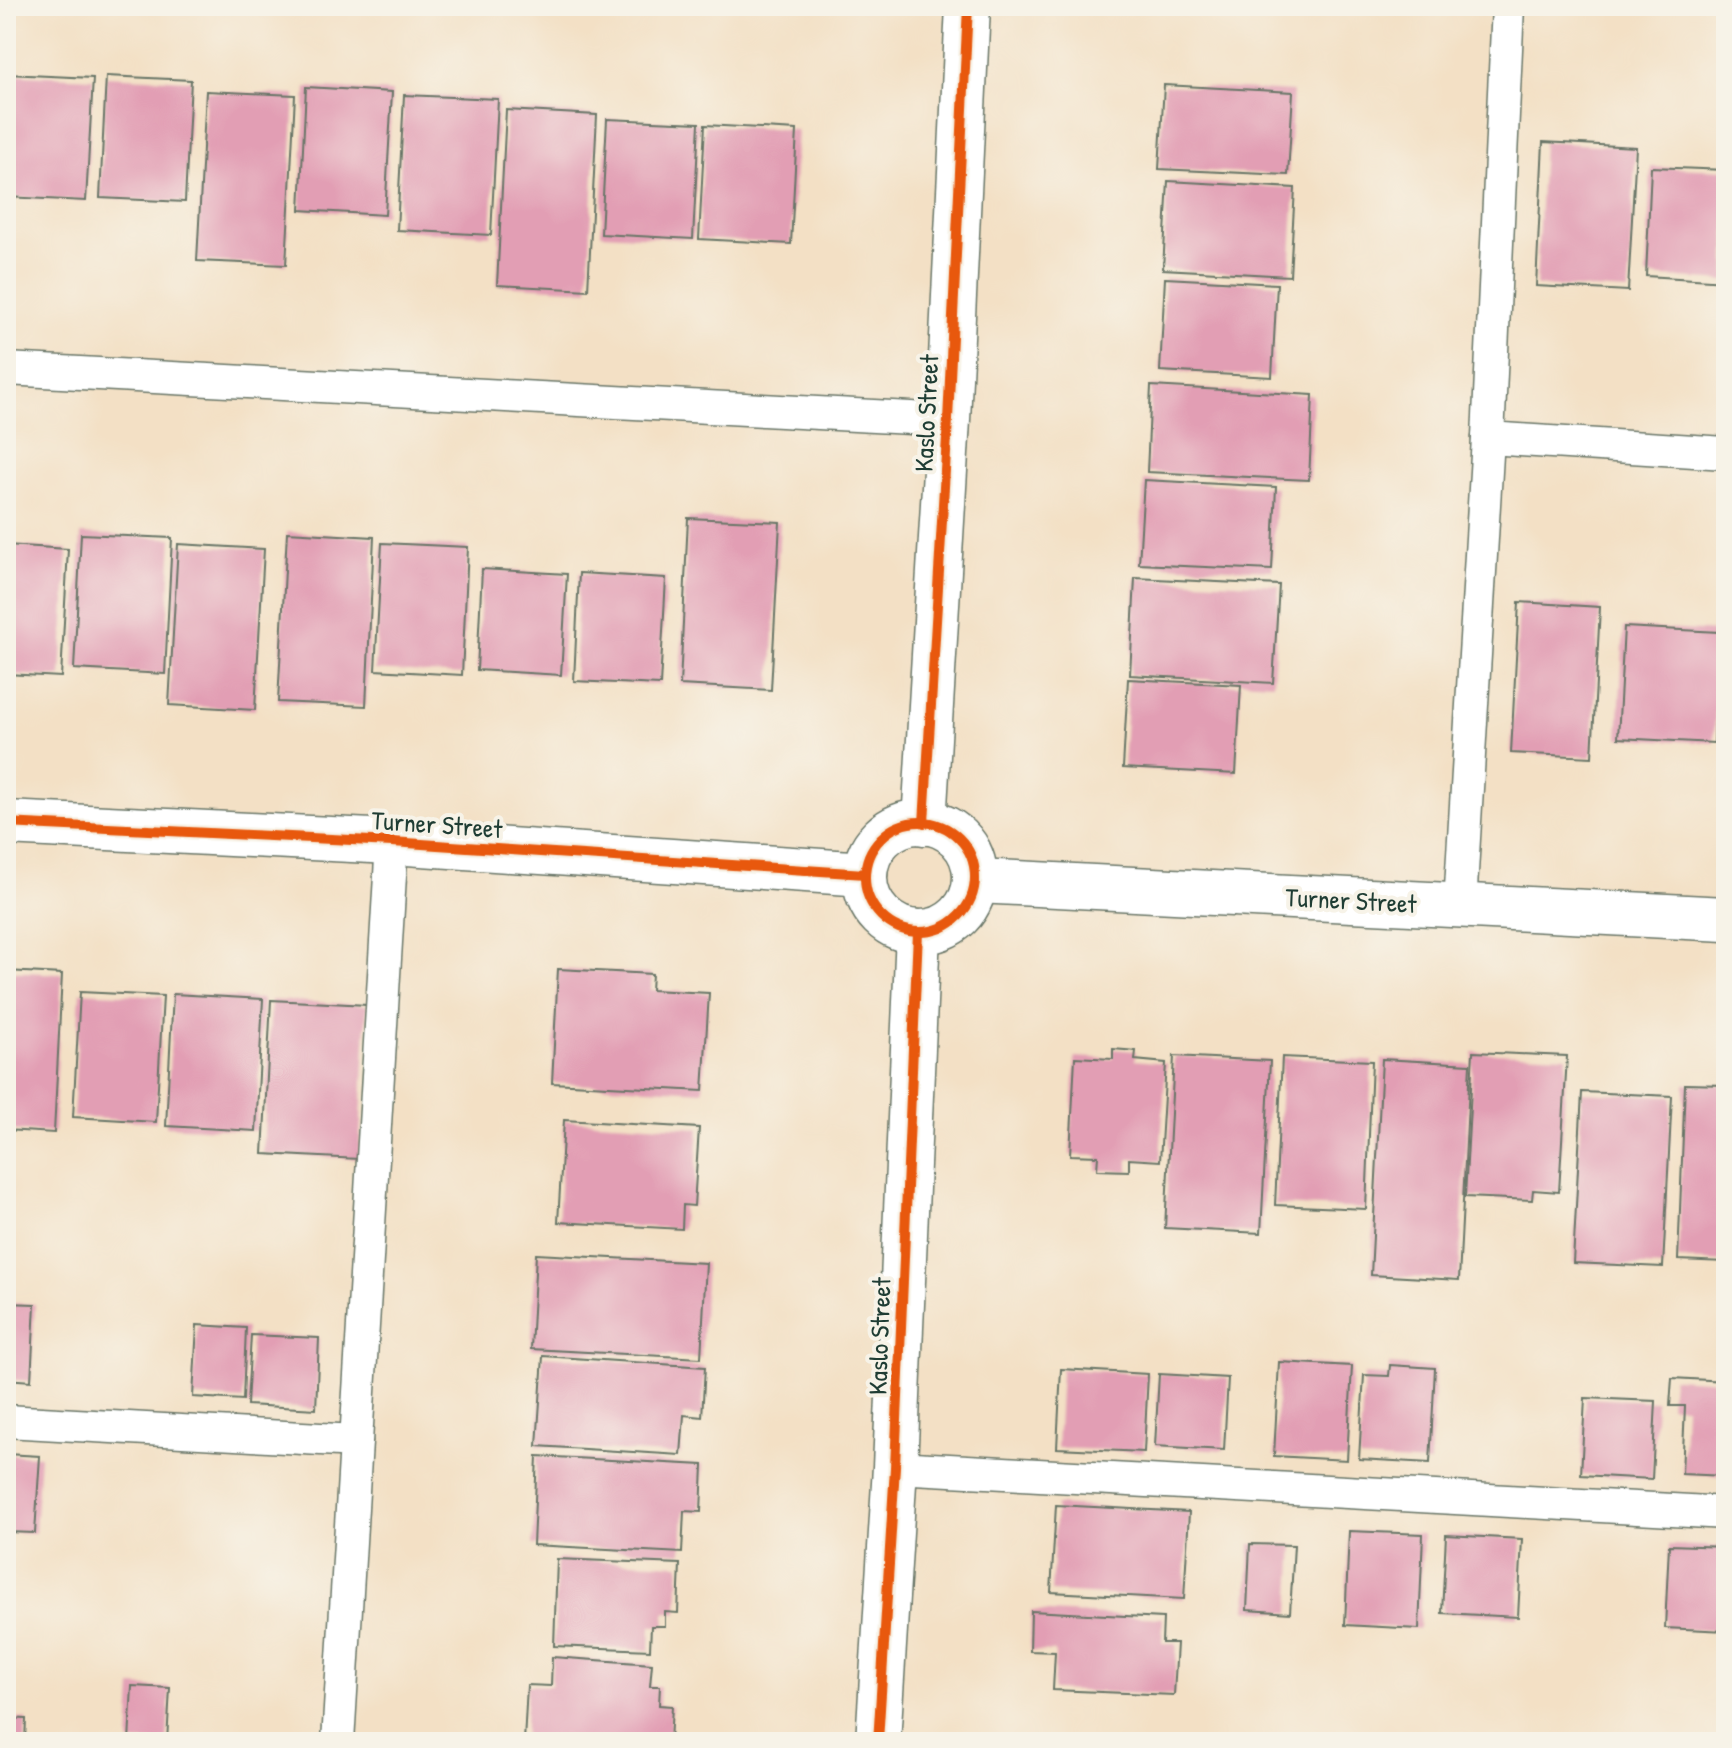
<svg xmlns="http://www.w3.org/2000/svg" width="1732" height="1748" font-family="'Patrick Hand',sans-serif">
	<rect width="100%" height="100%" fill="#f7f3e8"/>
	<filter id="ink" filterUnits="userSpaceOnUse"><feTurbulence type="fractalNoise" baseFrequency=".0125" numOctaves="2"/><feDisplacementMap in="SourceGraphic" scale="16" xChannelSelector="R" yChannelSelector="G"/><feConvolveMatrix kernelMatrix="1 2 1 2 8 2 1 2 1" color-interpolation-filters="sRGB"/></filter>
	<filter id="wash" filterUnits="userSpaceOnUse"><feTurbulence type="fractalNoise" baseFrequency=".006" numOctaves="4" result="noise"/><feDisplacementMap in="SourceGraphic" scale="32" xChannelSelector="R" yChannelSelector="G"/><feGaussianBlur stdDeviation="1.8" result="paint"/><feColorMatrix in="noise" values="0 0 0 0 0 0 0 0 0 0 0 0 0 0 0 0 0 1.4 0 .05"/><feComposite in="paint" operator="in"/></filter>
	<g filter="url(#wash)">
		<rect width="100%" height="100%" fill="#f3e0c5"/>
		<g id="blocks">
			<g fill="#e29eb4">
				<path d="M 6,74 L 93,78 L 86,201 L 6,197 Z"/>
				<path d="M 106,76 L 191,80 L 185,202 L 100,198 Z"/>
				<path d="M 1164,85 L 1293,92 L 1288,175 L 1159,169 Z"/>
				<path d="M 306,87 L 392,92 L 385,215 L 300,210 Z"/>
				<path d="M 206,91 L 295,95 L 286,265 L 197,261 Z"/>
				<path d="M 404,95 L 498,99 L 491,235 L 397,230 Z"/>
				<path d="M 506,110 L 597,115 L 588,290 L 497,285 Z"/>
				<path d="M 607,119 L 699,123 L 693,239 L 601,234 Z"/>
				<path d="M 705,125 L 797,130 L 791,244 L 699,239 Z"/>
				<path d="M 1543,142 L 1636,147 L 1628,291 L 1536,286 Z"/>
				<path d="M 1651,167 L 1726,170 L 1726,281 L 1646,276 Z"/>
				<path d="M 1168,181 L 1295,188 L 1290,276 L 1163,269 Z"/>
				<path d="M 1165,278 L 1277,284 L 1272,377 L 1160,371 Z"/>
				<path d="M 1151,386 L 1313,395 L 1309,480 L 1147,472 Z"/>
				<path d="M 1144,480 L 1276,487 L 1272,570 L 1139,564 Z"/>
				<path d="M 688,518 L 780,522 L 771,690 L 680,685 Z"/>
				<path d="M 287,532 L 374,537 L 366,706 L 278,702 Z"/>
				<path d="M 81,534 L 172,538 L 165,674 L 74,669 Z"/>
				<path d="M 382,543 L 468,547 L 462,675 L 375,670 Z"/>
				<path d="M 178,544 L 264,549 L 255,710 L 169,705 Z"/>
				<path d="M 6,545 L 68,549 L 61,677 L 6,674 Z"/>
				<path d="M 482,569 L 567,574 L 561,675 L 477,670 Z"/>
				<path d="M 579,573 L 666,578 L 660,685 L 574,681 Z"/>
				<path d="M 1135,578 L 1279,585 L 1273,683 L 1130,675 Z"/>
				<path d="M 1519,602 L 1600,607 L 1592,757 L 1511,753 Z"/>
				<path d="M 1624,627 L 1719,632 L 1714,743 L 1618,738 Z"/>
				<path d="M 1128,679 L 1241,685 L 1236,774 L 1123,768 Z"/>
				<path d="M 558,969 L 652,974 L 651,990 L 709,993 L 703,1091 L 552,1083 Z"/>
				<path d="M 6,971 L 62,974 L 54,1133 L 6,1130 Z"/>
				<path d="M 80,992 L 163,996 L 156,1122 L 73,1117 Z"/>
				<path d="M 173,994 L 263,999 L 256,1131 L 166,1126 Z"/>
				<path d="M 271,1000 L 367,1005 L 359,1159 L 263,1154 Z"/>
				<path d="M 1113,1049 L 1136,1051 L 1135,1060 L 1166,1063 L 1160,1161 L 1129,1159 L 1129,1171 L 1097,1170 L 1098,1156 L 1070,1155 L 1075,1057 L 1113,1059 Z"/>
				<path d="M 1473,1052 L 1567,1056 L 1559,1192 L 1533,1190 L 1532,1200 L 1465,1197 Z"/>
				<path d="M 1174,1056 L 1270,1061 L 1261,1233 L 1165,1228 Z"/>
				<path d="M 1282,1057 L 1372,1061 L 1366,1209 L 1275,1205 Z"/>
				<path d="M 1382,1059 L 1470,1064 L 1459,1280 L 1371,1275 Z"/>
				<path d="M 1685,1084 L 1726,1085 L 1726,1262 L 1678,1260 Z"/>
				<path d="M 1582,1092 L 1672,1096 L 1663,1267 L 1573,1263 Z"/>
				<path d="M 564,1120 L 699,1128 L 694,1206 L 683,1205 L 682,1229 L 558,1222 Z"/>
				<path d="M 536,1254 L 706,1263 L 701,1358 L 531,1349 Z"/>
				<path d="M 6,1303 L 35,1304 L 31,1381 L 6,1379 Z"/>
				<path d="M 197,1325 L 246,1328 L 243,1400 L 193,1397 Z"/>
				<path d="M 251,1335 L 319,1338 L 316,1409 L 247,1405 Z"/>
				<path d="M 543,1356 L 705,1367 L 702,1417 L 684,1415 L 681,1455 L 537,1446 Z"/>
				<path d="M 1279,1362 L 1352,1366 L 1347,1460 L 1274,1456 Z"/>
				<path d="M 1390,1365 L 1435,1368 L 1430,1463 L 1359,1459 L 1364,1375 L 1389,1376 Z"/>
				<path d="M 1061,1369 L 1148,1374 L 1144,1452 L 1057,1448 Z"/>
				<path d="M 1159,1374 L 1228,1378 L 1224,1450 L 1155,1446 Z"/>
				<path d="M 1672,1378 L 1726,1381 L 1726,1476 L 1682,1474 L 1685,1406 L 1670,1406 Z"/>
				<path d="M 1585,1398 L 1656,1401 L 1652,1479 L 1581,1475 Z"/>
				<path d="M 6,1454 L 40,1456 L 35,1533 L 6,1532 Z"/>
				<path d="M 537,1456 L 703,1465 L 701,1512 L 684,1511 L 682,1553 L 533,1545 Z"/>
				<path d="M 1056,1505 L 1189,1512 L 1184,1599 L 1051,1592 Z"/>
				<path d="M 1349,1531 L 1423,1534 L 1419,1629 L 1345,1625 Z"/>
				<path d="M 1446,1535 L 1522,1539 L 1518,1617 L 1442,1613 Z"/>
				<path d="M 1250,1544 L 1294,1545 L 1290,1613 L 1247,1610 Z"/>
				<path d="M 1669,1545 L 1726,1547 L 1726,1631 L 1665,1628 Z"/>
				<path d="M 557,1559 L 680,1564 L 678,1613 L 665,1612 L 665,1626 L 651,1626 L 650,1650 L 554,1646 Z"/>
				<path d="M 1031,1611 L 1163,1618 L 1162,1643 L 1177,1643 L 1174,1695 L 1053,1690 L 1055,1652 L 1030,1651 Z"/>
				<path d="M 552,1657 L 652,1664 L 650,1686 L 660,1686 L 659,1705 L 672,1706 L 670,1742 L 524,1742 L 527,1685 L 551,1686 Z"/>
				<path d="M 132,1686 L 170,1688 L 167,1742 L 129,1742 Z"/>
				<path d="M 6,1718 L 26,1719 L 25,1742 L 6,1742 Z"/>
			</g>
		</g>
	</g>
	<g filter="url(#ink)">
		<use href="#blocks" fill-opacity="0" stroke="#697667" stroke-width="2"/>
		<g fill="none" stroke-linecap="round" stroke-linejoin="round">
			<g stroke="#697667" stroke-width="35">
				<g id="lane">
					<path d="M 6,369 L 948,420"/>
					<path d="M 1488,438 L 1726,453"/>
					<path d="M 1460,905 L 1488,438 L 1508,6"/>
					<path d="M 6,1421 L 356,1441"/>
					<path d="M 895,1467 L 1726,1513"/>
					<path d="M 338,1742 L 392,842"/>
				</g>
			</g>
			<g stroke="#697667" stroke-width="47">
				<g id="street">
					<circle cx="920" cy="877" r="55"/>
					<path d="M 6,823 L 392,842 L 865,874"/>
					<path d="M 924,823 L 948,420 L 968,6"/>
					<path d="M 976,881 L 1726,919"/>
					<path d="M 878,1742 L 895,1467 L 918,932"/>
				</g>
			</g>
			<use href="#lane" stroke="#fff" stroke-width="32"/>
			<use href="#street" stroke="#fff" stroke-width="44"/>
			<g stroke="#f7f3e8" stroke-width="15">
				<g id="cycleway">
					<circle cx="920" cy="877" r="55"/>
					<path d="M 6,823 L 392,842 L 865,874"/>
					<path d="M 924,823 L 948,420 L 968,6"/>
					<path d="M 878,1742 L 895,1467 L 918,932"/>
				</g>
			</g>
			<use href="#cycleway" stroke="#e8590c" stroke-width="10"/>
		</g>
	</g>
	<g text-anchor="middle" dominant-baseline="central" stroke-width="8" stroke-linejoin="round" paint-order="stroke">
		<g font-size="26" fill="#1f3d34" stroke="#f7f3e8">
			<text transform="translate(926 413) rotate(-87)">Kaslo Street</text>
			<text transform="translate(437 824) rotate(4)">Turner Street</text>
			<text transform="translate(1351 900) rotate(3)">Turner Street</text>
			<text transform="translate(879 1336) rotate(-88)">Kaslo Street</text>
		</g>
	</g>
	<rect width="1732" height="1748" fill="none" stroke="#f7f3e8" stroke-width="32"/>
</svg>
